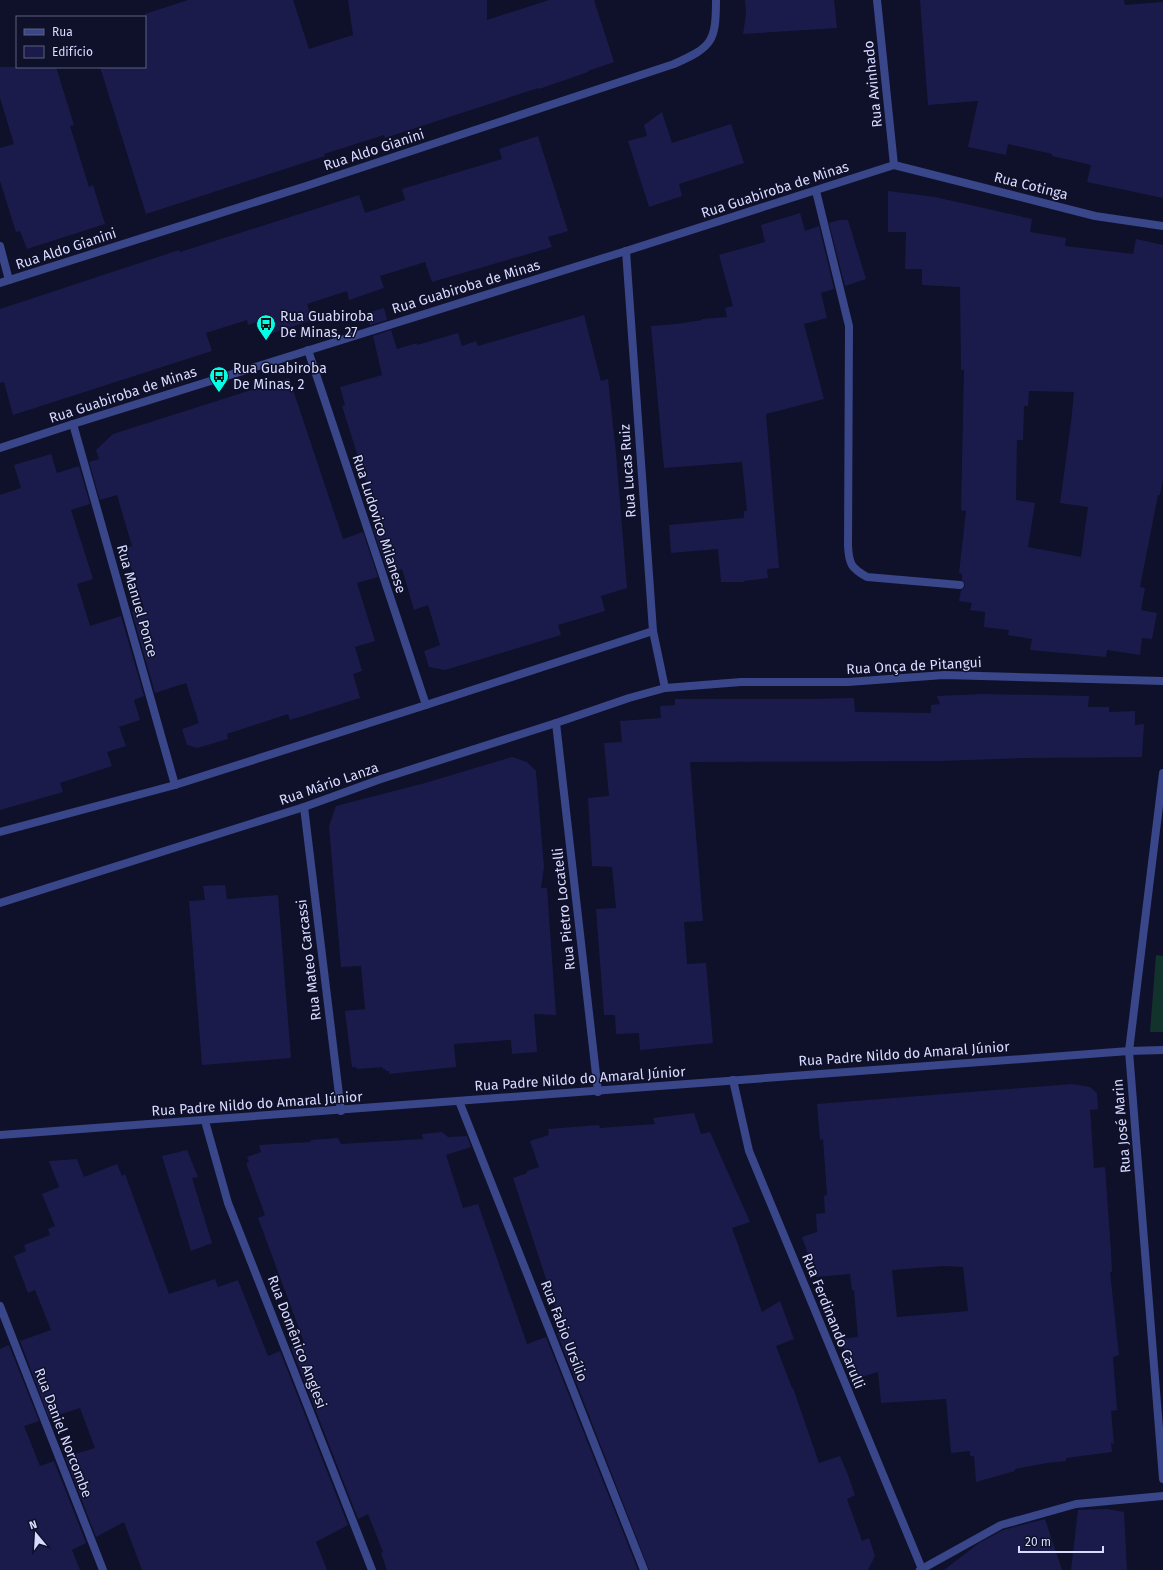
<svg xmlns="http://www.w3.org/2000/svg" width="1163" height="1570" font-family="'Fira Sans',sans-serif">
	<rect width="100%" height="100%" fill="#0f1029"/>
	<path fill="#12332b" d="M 1156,955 L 1163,956 L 1163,1032 L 1150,1032 Z"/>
	<g fill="#1b1b4b" fill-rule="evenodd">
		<path d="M 188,0 L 293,0 L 309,49 L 353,35 L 348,0 L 487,0 L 487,20 L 549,0 L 594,0 L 614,62 L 588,71 L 588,72 L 539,89 L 538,88 L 385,138 L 384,135 L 324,154 L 325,156 L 146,214 L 100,67 L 145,67 L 145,14 Z"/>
		<path d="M 745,0 L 834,0 L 837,28 L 743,34 L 746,14 Z"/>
		<path d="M 920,0 L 1124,0 L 1125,5 L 1163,2 L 1163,198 L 1087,182 L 1091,165 L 1052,156 L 1052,154 L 1008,144 L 1006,155 L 968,147 L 978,101 L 928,105 Z"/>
		<path d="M 0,67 L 56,67 L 74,125 L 70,126 L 89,187 L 93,185 L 105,224 L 27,249 L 20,231 L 16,232 L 0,181 L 0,148 L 14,144 L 0,98 Z"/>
		<path d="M 662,112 L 672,143 L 731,124 L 744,163 L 679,184 L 682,196 L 649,207 L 628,141 L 647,136 L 644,125 Z"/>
		<path d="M 538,136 L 568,231 L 548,237 L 552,247 L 432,282 L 425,262 L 380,276 L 384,288 L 349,300 L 347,291 L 307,304 L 312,320 L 273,333 L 268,318 L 248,325 L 247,320 L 206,333 L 212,351 L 13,415 L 4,382 L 0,383 L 0,309 L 179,250 L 180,252 L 359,195 L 365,213 L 405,200 L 402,189 L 502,159 L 499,149 Z"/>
		<path d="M 888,191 L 935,197 L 1032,219 L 1030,232 L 1066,238 L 1065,246 L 1133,254 L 1136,239 L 1163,245 L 1163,479 L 1160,495 L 1158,495 L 1140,587 L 1145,588 L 1141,610 L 1157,613 L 1152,639 L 1142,638 L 1140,655 L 1107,650 L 1106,657 L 1030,650 L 1032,639 L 1008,635 L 1009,630 L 984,627 L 985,612 L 970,610 L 972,603 L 959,601 L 961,590 L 964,588 L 965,585 L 962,580 L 962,574 L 959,573 L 966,511 L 961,510 L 964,370 L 961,370 L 960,287 L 922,285 L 922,269 L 905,269 L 906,232 L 888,232 ZM 1029,391 L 1074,392 L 1071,422 L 1060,503 L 1088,507 L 1081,557 L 1028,547 L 1035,503 L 1016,500 L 1017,440 L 1023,440 L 1024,406 L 1028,406 Z"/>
		<path d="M 800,213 L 805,231 L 819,226 L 834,289 L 821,293 L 827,318 L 804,324 L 824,399 L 766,414 L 779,568 L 767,569 L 768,578 L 744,581 L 744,582 L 721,582 L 718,549 L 671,553 L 669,525 L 744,518 L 744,511 L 747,511 L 742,462 L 664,468 L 651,326 L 677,324 L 702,320 L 702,319 L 727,317 L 725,308 L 733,306 L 719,255 L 765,242 L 761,225 Z"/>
		<path d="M 839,220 L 848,220 L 866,279 L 845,286 L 829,223 Z"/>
		<path d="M 384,308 L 387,320 L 370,325 L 367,313 Z"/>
		<path d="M 584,315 L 601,381 L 608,379 L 616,453 L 627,588 L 601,596 L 605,611 L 558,625 L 561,635 L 445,670 L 429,667 L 424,651 L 440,645 L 428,605 L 414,610 L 402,569 L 388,573 L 373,529 L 380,527 L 342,406 L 345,405 L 340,387 L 382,375 L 373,336 L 391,330 L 397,349 L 417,343 L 417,345 L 458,333 L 462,346 L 476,341 L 478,346 Z"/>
		<path d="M 289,378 L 343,539 L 363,532 L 378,577 L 357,583 L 375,641 L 355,647 L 362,671 L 353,674 L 360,698 L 290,720 L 288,714 L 227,734 L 228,739 L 197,748 L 187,745 L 182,729 L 199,723 L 186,683 L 155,693 L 132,612 L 144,608 L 125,548 L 132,546 L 117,495 L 100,500 L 89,462 L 99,459 L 96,450 L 113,434 Z"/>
		<path d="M 51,454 L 57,473 L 79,466 L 90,504 L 71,510 L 93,579 L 77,584 L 90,626 L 121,616 L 144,696 L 134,700 L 140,720 L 119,727 L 126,746 L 107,752 L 112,766 L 60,783 L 63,792 L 0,810 L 0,495 L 21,488 L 14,465 Z"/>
		<path d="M 984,694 L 1089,696 L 1088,707 L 1109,707 L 1109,712 L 1135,711 L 1135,725 L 1144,724 L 1142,757 L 1025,758 L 941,761 L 690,762 L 703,921 L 684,922 L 687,964 L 706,963 L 713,1043 L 640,1050 L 639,1033 L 616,1034 L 615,1015 L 604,1015 L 596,909 L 616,908 L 612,867 L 592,866 L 588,798 L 609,796 L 604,743 L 622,742 L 620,721 L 661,718 L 660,706 L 675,705 L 675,699 L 813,699 L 854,698 L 855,712 L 931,713 L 931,705 L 940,704 L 937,696 Z"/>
		<path d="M 512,757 L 527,762 L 536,771 L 544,867 L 541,888 L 547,888 L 556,1015 L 534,1014 L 537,1052 L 512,1054 L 511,1040 L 454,1044 L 456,1067 L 389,1074 L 389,1071 L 386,1071 L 385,1069 L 383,1069 L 383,1067 L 357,1069 L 356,1067 L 352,1067 L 345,1011 L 365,1009 L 361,966 L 341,967 L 329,826 L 336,806 L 425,783 Z"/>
		<path d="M 225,885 L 227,899 L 278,895 L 291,1058 L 202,1065 L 189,901 L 205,900 L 203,886 Z"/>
		<path d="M 1072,1084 L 1090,1087 L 1097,1093 L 1098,1109 L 1090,1110 L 1094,1168 L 1105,1167 L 1111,1251 L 1112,1272 L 1110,1272 L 1119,1355 L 1113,1357 L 1117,1410 L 1111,1411 L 1114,1444 L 1111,1443 L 1112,1452 L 1066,1458 L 1066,1461 L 1047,1463 L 1015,1469 L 1015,1471 L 976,1482 L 974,1456 L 970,1456 L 970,1451 L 951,1453 L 946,1399 L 881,1403 L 878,1372 L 855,1379 L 840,1339 L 858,1337 L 854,1290 L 852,1290 L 850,1274 L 816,1277 L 802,1237 L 817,1232 L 816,1214 L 825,1213 L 824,1196 L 827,1195 L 823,1139 L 820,1140 L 817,1104 ZM 944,1266 L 963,1267 L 968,1311 L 897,1317 L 892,1270 Z"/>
		<path d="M 694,1113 L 701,1134 L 710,1132 L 750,1222 L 732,1228 L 762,1312 L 780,1301 L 794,1339 L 776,1346 L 792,1388 L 793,1388 L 819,1463 L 840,1456 L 848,1475 L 855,1495 L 847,1499 L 862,1541 L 869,1538 L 875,1556 L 868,1570 L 649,1570 L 557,1333 L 563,1331 L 513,1178 L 527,1173 L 527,1171 L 539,1167 L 530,1141 L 549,1135 L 548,1129 L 599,1125 L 600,1128 L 655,1124 L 653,1118 Z"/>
		<path d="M 442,1132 L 448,1137 L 467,1136 L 471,1147 L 446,1155 L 463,1208 L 478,1204 L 527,1344 L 546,1337 L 638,1570 L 387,1570 L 381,1553 L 383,1552 L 368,1514 L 358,1519 L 291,1347 L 304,1342 L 258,1218 L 265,1215 L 246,1163 L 249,1162 L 247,1157 L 261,1152 L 259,1145 L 311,1142 L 311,1140 L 338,1138 L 341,1144 L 423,1139 L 422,1134 Z"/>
		<path d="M 187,1150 L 198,1177 L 192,1178 L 212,1243 L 191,1251 L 162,1156 Z"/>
		<path d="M 77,1159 L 84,1177 L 117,1164 L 122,1176 L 125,1174 L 169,1294 L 215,1279 L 218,1287 L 238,1280 L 268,1356 L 280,1351 L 348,1525 L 316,1542 L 327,1570 L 142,1570 L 124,1522 L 96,1537 L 65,1457 L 95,1448 L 80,1408 L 49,1418 L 20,1341 L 51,1330 L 35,1290 L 28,1293 L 14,1256 L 26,1251 L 24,1245 L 50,1235 L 48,1229 L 55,1226 L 42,1194 L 59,1187 L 49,1161 Z"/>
		<path d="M 9,1345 L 39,1421 L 24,1426 L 40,1466 L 54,1461 L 86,1543 L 72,1550 L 80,1570 L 0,1570 L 0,1349 Z"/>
		<path d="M 1107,1509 L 1124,1512 L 1127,1570 L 1071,1570 L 1078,1510 Z"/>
		<path d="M 1045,1519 L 1062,1570 L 944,1570 L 979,1543 L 1003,1530 Z"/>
	</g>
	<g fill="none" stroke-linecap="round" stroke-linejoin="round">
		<g stroke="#394689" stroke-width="8">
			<path d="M 894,165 L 1095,216 L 1163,226"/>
			<path d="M 816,191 L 849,326 L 848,546 C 849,564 851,568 867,577 L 960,585"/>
			<path d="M 0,246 L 9,280"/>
			<path d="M 626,251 L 653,631 L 665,688"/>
			<path d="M 0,283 L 303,187 L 674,64 C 712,47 716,42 716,0"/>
			<path d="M 308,350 L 426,705"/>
			<path d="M 73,424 L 175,785"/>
			<path d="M 556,723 L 598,1092"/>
			<path d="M 1163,773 L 1129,1051 L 1163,1479"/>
			<path d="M 304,807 L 341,1111"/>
			<path d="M 0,832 L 175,785 L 426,705 L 653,631"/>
			<path d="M 0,903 L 304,807 L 381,779 L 556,723 L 629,698 L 665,688 L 741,682 L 848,682 L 944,675 L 1163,681"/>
			<path d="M 733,1080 L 749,1151 L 922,1569"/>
			<path d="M 459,1101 L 644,1570"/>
			<path d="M 205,1121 L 228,1203 L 372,1570"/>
			<path d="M 0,1135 C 377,1109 753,1078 1129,1051 L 1163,1050"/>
			<path d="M 0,1306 L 103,1570"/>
			<path d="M 920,1570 L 1001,1525 L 1076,1504 L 1163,1496"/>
		</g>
		<path stroke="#394689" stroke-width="8" d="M 0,448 L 73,424 L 626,251 L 894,165 L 877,0"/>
	</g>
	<defs>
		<g id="bus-pin" transform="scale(1)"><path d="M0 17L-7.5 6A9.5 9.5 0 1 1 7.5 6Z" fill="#04ffe5" stroke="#0f1029"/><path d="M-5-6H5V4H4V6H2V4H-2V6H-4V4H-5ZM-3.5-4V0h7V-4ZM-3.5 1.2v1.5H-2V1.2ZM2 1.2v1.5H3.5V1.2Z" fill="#111"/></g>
	</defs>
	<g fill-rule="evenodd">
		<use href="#bus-pin" x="266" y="324"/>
		<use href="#bus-pin" x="219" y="376"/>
	</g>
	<g text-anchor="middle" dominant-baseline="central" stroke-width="3" stroke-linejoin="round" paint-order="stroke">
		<g font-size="14" fill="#d8dbff" stroke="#0f1029">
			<text transform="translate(873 84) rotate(-96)">Rua Avinhado</text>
			<text transform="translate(374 150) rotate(-18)">Rua Aldo Gianini</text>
			<text transform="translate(1031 186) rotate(14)">Rua Cotinga</text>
			<text transform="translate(775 190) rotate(-18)">Rua Guabiroba de Minas</text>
			<text transform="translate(66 249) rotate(-18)">Rua Aldo Gianini</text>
			<text transform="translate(466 287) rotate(-17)">Rua Guabiroba de Minas</text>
			<text transform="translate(123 395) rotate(-18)">Rua Guabiroba de Minas</text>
			<text transform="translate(628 471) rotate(-94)">Rua Lucas Ruiz</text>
			<text transform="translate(379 524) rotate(72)">Rua Ludovico Milanese</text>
			<text transform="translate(137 601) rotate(74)">Rua Manuel Ponce</text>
			<text transform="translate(914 666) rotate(-3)">Rua Onça de Pitangui</text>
			<text transform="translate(329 784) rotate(-19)">Rua Mário Lanza</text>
			<text transform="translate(564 909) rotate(-96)">Rua Pietro Locatelli</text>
			<text transform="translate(309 960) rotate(-97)">Rua Mateo Carcassi</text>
			<text transform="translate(904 1054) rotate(-4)">Rua Padre Nildo do Amaral Júnior</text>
			<text transform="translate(580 1079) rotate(-4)">Rua Padre Nildo do Amaral Júnior</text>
			<text transform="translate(257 1104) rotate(-4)">Rua Padre Nildo do Amaral Júnior</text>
			<text transform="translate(1122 1126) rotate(-95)">Rua José Marin</text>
			<text transform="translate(833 1321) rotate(68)">Rua Ferdinando Carulli</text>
			<text transform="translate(564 1331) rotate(69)">Rua Fabio Ursílio</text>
			<text transform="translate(297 1342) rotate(69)">Rua Domênico Anglesi</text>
			<text transform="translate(63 1433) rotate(69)">Rua Daniel Norcombe</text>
		</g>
		<g font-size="14" fill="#d8dbff" stroke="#0f1029" text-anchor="start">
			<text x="280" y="316">Rua Guabiroba<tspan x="280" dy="16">De Minas, 27</tspan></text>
			<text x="233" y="368">Rua Guabiroba<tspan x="233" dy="16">De Minas, 2</tspan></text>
		</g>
	</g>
	<rect x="16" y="16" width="130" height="52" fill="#0f1029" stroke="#5f617f"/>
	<rect x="24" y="29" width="20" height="6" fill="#394689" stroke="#5f617f"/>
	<text x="52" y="36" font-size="12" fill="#d8dbff">Rua</text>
	<rect x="24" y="46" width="20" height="12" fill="#1b1b4b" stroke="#5f617f"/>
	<text x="52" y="56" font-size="12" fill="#d8dbff">Edifício</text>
	<g transform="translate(36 1534) rotate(342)" stroke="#0f1029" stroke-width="3" paint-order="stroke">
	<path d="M0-3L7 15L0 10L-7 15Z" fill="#d8dbff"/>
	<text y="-6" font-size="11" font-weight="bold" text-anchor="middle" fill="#d8dbff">N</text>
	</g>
	<path d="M1019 1546v6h84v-6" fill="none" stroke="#d8dbff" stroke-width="2"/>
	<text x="1025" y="1546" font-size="12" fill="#d8dbff" stroke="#0f1029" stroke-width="3" paint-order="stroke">20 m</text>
</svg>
